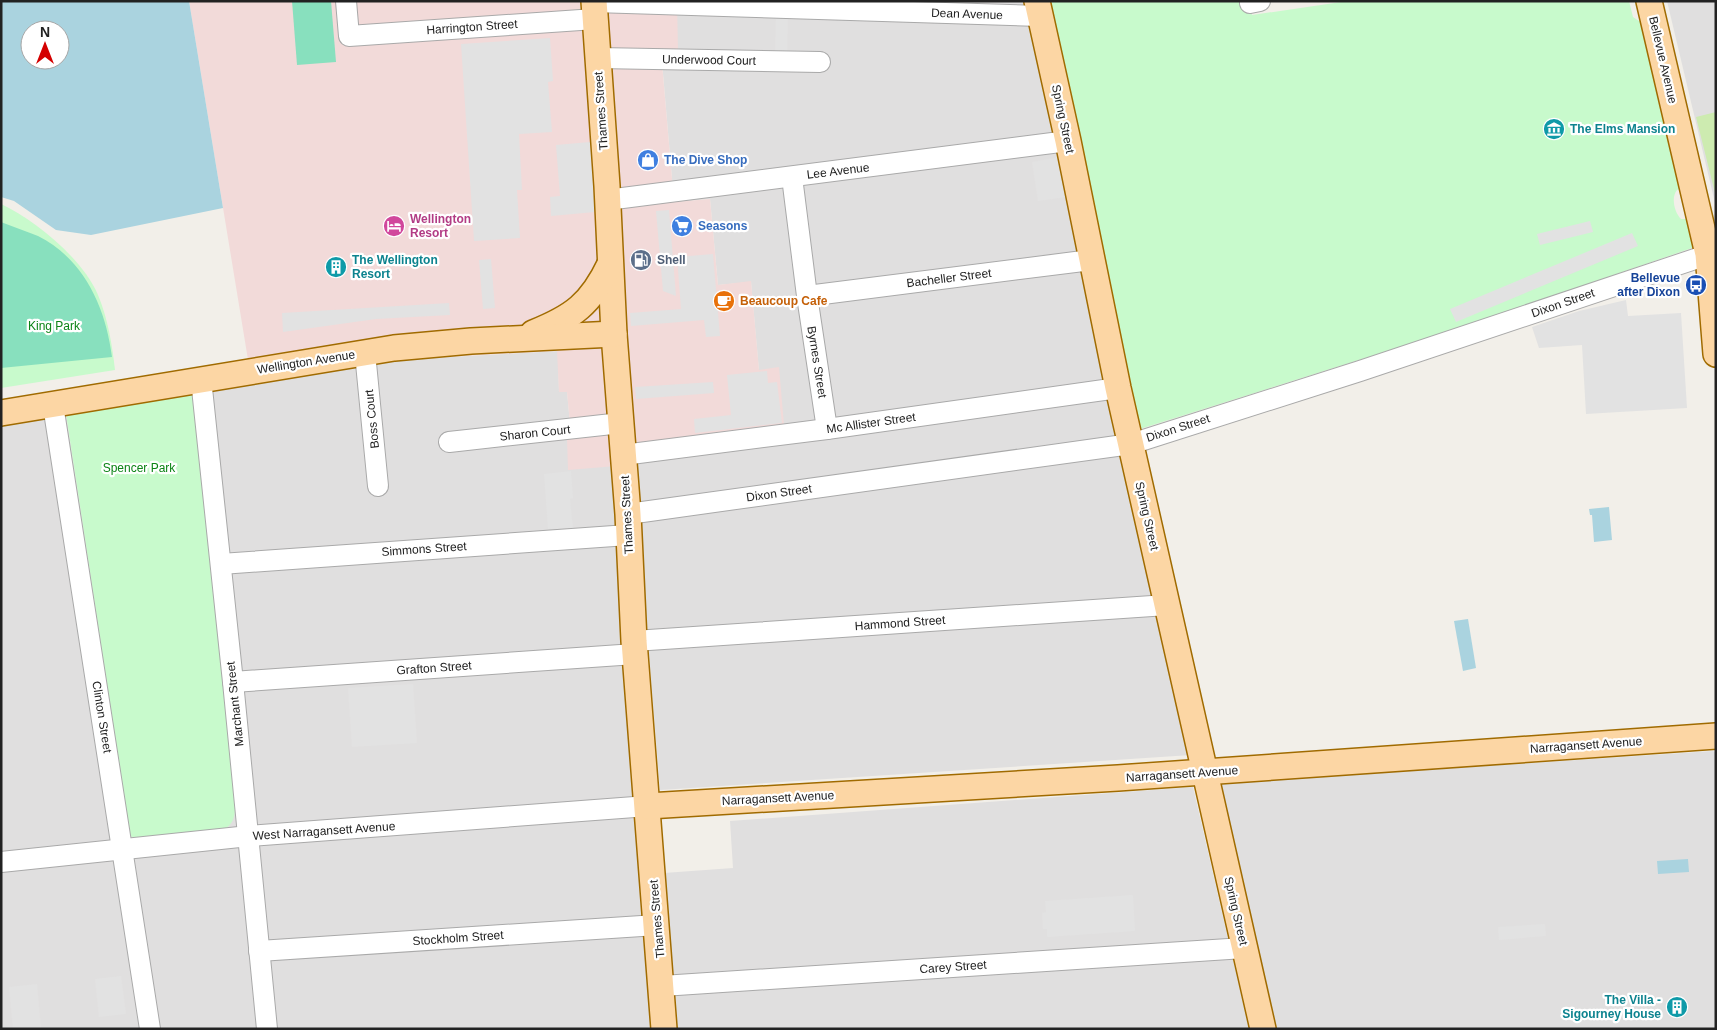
<svg xmlns="http://www.w3.org/2000/svg" width="1717" height="1030" font-family="Arial,sans-serif">
	<rect width="100%" height="100%" fill="#f2efe9"/>
	<g fill="#e0dfdf">
		<path d="M 677,1 L 1029,1 L 1191,755 L 660,790 L 632,444 L 779,368 L 759,371 L 751,282 L 718,285 L 710,199 L 674,202 L 662,62 Z"/>
		<path d="M 1667,1 L 1716,1 L 1716,207 Z"/>
		<path d="M 558,351 L 559,392 L 567,391 L 570,424 L 616,466 L 655,1029 L 1,1029 L 1,425 L 66,414 L 131,837 L 196,393 L 361,365 L 413,359 Z"/>
		<path d="M 1713,751 L 1716,753 L 1716,1029 L 1272,1029 L 1216,784 Z"/>
		<path d="M 1193,787 L 1249,1029 L 675,1029 L 664,873 L 733,868 L 730,821 Z"/>
	</g>
	<path fill="#f2dad9" d="M 189,1 L 677,1 L 678,51 L 662,63 L 674,202 L 710,199 L 718,285 L 751,281 L 759,370 L 779,367 L 784,425 L 616,466 L 568,470 L 567,438 L 570,424 L 567,392 L 559,392 L 557,351 L 413,359 L 361,365 L 252,384 Z"/>
	<path fill="#cdebb0" d="M 1716,112 L 1716,197 L 1696,117 Z"/>
	<g fill="#c8facc">
		<path d="M 1049,1 L 1249,1 L 1252,15 L 1348,1 L 1629,1 L 1633,17 L 1639,21 L 1643,20 L 1681,188 L 1677,190 C 1671,197 1674,212 1681,219 L 1688,219 L 1693,244 L 1692,248 L 1454,330 L 1140,429 Z"/>
		<path d="M 1,204 C 35,220 83,259 98,295 C 108,319 112,344 115,370 L 1,388 Z"/>
		<path d="M 196,393 L 236,798 C 235,810 236,824 224,829 L 134,839 L 130,835 L 66,414 Z"/>
	</g>
	<g fill="#88e0be">
		<path d="M 292,1 L 331,1 L 336,62 L 297,65 Z"/>
		<path d="M 1,222 C 13,227 26,231 38,236 C 84,259 106,308 112,357 L 1,368 Z"/>
	</g>
	<g fill="#e2e2e2">
		<path d="M 776,19 L 788,19 L 787,52 L 775,52 Z"/>
		<path d="M 550,38 L 553,81 L 548,82 L 552,132 L 519,134 L 522,190 L 517,190 L 520,238 L 474,241 L 461,44 Z"/>
		<path d="M 590,142 L 595,212 L 551,216 L 550,197 L 560,196 L 556,145 Z"/>
		<path d="M 1060,157 L 1066,197 L 1038,201 L 1032,162 Z"/>
		<path d="M 669,210 L 676,296 L 663,291 L 656,211 Z"/>
		<path d="M 1590,221 L 1593,232 L 1540,245 L 1537,234 Z"/>
		<path d="M 1632,233 L 1638,246 L 1456,322 L 1450,309 Z"/>
		<path d="M 713,254 L 720,336 L 706,337 L 704,320 L 631,326 L 630,313 L 681,309 L 677,257 Z"/>
		<path d="M 491,259 L 495,308 L 483,309 L 479,260 Z"/>
		<path d="M 1626,300 L 1628,316 L 1681,313 L 1687,408 L 1586,414 L 1582,345 L 1539,348 L 1532,327 L 1579,311 Z"/>
		<path d="M 449,303 L 450,315 L 376,319 L 283,332 L 282,313 Z"/>
		<path d="M 767,371 L 768,383 L 777,382 L 782,423 L 695,433 L 694,419 L 731,415 L 727,375 Z"/>
		<path d="M 713,382 L 714,393 L 636,399 L 635,387 Z"/>
		<path d="M 571,471 L 573,498 L 570,499 L 573,528 L 548,529 L 544,474 Z"/>
		<path d="M 413,684 L 417,743 L 352,747 L 348,688 Z"/>
		<path d="M 1133,895 L 1135,931 L 1047,937 L 1047,929 L 1043,929 L 1042,913 L 1046,912 L 1045,901 Z"/>
		<path d="M 1545,924 L 1546,936 L 1499,940 L 1498,927 Z"/>
		<path d="M 121,976 L 126,1014 L 99,1017 L 95,979 Z"/>
		<path d="M 37,984 L 41,1029 L 13,1029 L 9,987 Z"/>
	</g>
	<g fill="#aad3df" fill-rule="evenodd">
		<path d="M 1,1 L 189,1 L 223,208 L 91,235 L 56,230 L 14,201 L 1,197 ZM 30,30 L 60,30 L 60,60 L 30,60 Z"/>
		<path d="M 1609,507 L 1612,540 L 1594,542 L 1592,515 L 1590,515 L 1589,509 Z"/>
		<path d="M 1468,619 L 1476,668 L 1463,671 L 1454,621 Z"/>
		<path d="M 1688,859 L 1689,872 L 1658,874 L 1657,861 Z"/>
	</g>
	<g fill="none" stroke-linecap="round" stroke-linejoin="round">
		<g stroke="#a9a9a9" stroke-width="22">
			<g id="minor">
				<path d="M 346,1 L 349,36 L 595,19"/>
				<path d="M 594,2 L 1040,16"/>
				<path d="M 1250,3 L 1260,1"/>
				<path d="M 598,58 L 820,62"/>
				<path d="M 792,177 L 807,296 L 827,429"/>
				<path d="M 607,200 L 1068,141"/>
				<path d="M 807,296 L 1091,260"/>
				<path d="M 365,353 L 378,486"/>
				<path d="M 201,379 L 233,682 L 267,1029"/>
				<path d="M 53,405 L 150,1029"/>
				<path d="M 449,442 L 621,423"/>
				<path d="M 623,455 L 827,429 L 1118,388"/>
				<path d="M 628,514 L 1131,444 L 1360,371 L 1716,252"/>
				<path d="M 221,564 L 628,535"/>
				<path d="M 634,641 L 1167,605"/>
				<path d="M 233,682 L 635,654"/>
				<path d="M 1,862 L 249,836 L 648,806"/>
				<path d="M 259,951 L 657,925"/>
				<path d="M 662,986 L 1244,948"/>
			</g>
		</g>
		<g stroke="#a06b00" stroke-width="28">
			<g id="major">
				<path d="M 594,1 L 607,186 L 614,334 L 628,514 L 634,641 L 664,1029"/>
				<path d="M 1037,1 L 1068,141 L 1118,388 L 1263,1029"/>
				<path d="M 1649,1 L 1708,254 L 1716,354"/>
				<path d="M 533,333 C 573,317 591,304 610,264"/>
				<path d="M 1,413 L 394,348 L 471,341 L 614,334"/>
				<path d="M 648,806 L 1118,778 L 1716,736"/>
			</g>
		</g>
		<use href="#minor" stroke="#fff" stroke-width="20"/>
		<use href="#major" stroke="#fcd6a4" stroke-width="25"/>
	</g>
	<defs>
		<g id="museum-disc" transform="scale(1.125)"><circle r="9.5" fill="#0f9aa8" stroke="#fff"/><path d="M0-6L6-3V-2H-6V-3ZM-5-1h2V3h-2ZM-1-1h2V3h-2ZM3-1h2V3H3ZM-6 4H6V6H-6Z" fill="#fff"/></g>
		<g id="shop-disc" transform="scale(1.125)"><circle r="9.5" fill="#3f7fe0" stroke="#fff"/><path d="M-5-2.5h2.3a2.7 3.5 0 0 1 5.4 0H5L5.5 6h-11ZM-1.5-2.5h3a1.5 2.3 0 0 0-3 0Z" fill="#fff"/></g>
		<g id="hotel-disc" transform="scale(1.125)"><circle r="9.5" fill="#d1479c" stroke="#fff"/><path d="M-6-4.5h1.5V1H6V5H4.5V3h-9V5H-6ZM-4 0a1.8 1.8 0 1 1 3.6 0ZM.5 0V-2.5h3Q6-2.5 6 0Z" fill="#fff"/></g>
		<g id="supermarket-disc" transform="scale(1.125)"><circle r="9.5" fill="#3f7fe0" stroke="#fff"/><path d="M-6-5.5h2.5l.6 2H6L4.5 2H-2.5L-4.4-4H-6ZM-1.5 3.2a1.3 1.3 0 1 0 .1 0ZM3 3.2a1.3 1.3 0 1 0 .1 0Z" fill="#fff"/></g>
		<g id="fuel-disc" transform="scale(1.125)"><circle r="9.5" fill="#5c6f8a" stroke="#fff"/><path d="M-5.5-6h7V0h2V4h1.3V-2.5L3-4.5l.8-.8L6-3V5H2.5V1h-1V6h-7ZM-4.2-4.7v3.2H.2V-4.7Z" fill="#fff"/></g>
		<g id="building-disc" transform="scale(1.125)"><circle r="9.5" fill="#0f9aa8" stroke="#fff"/><path d="M-4-6H4V6H1V3H-1V6H-4ZM-2.5-4.3h1.7v1.8h-1.7ZM.8-4.3h1.7v1.8H.8ZM-2.5-1h1.7V.8h-1.7ZM.8-1h1.7V.8H.8Z" fill="#fff"/></g>
		<g id="bus-disc" transform="scale(1.125)"><circle r="9.5" fill="#1a4fb4" stroke="#fff"/><path d="M-5-6H5V4H4V6H2V4H-2V6H-4V4H-5ZM-3.5-4V0h7V-4ZM-3.5 1.2v1.5H-2V1.2ZM2 1.2v1.5H3.5V1.2Z" fill="#fff"/></g>
		<g id="cafe-disc" transform="scale(1.125)"><circle r="9.5" fill="#e8710a" stroke="#fff"/><path d="M-5.5-4.5H6V0H3Q3 3.5 0 3.5H-2.5Q-5.5 3.5-5.5 0ZM3-3.2v2h1.7v-2ZM-6 4.5H4V6H-6Z" fill="#fff"/></g>
	</defs>
	<g fill-rule="evenodd">
		<use href="#museum-disc" x="1554" y="129"/>
		<use href="#shop-disc" x="648" y="160"/>
		<use href="#hotel-disc" x="394" y="226"/>
		<use href="#supermarket-disc" x="682" y="226"/>
		<use href="#fuel-disc" x="641" y="260"/>
		<use href="#building-disc" x="336" y="267"/>
		<use href="#bus-disc" x="1696" y="285"/>
		<use href="#cafe-disc" x="724" y="301"/>
		<use href="#building-disc" x="1677" y="1007"/>
	</g>
	<g text-anchor="middle" dominant-baseline="central" stroke-width="4.5" stroke-linejoin="round" paint-order="stroke">
		<g font-size="12" fill="#222" stroke="#fff">
			<text transform="translate(967 14) rotate(2)">Dean Avenue</text>
			<text transform="translate(472 27) rotate(-4)">Harrington Street</text>
			<text transform="translate(709 60) rotate(1)">Underwood Court</text>
			<text transform="translate(1663 60) rotate(77)">Bellevue Avenue</text>
			<text transform="translate(601 111) rotate(-94)">Thames Street</text>
			<text transform="translate(1063 119) rotate(78)">Spring Street</text>
			<text transform="translate(838 171) rotate(-7)">Lee Avenue</text>
			<text transform="translate(949 278) rotate(-7)">Bacheller Street</text>
			<text transform="translate(1563 303) rotate(-19)">Dixon Street</text>
			<text transform="translate(306 362) rotate(-9)">Wellington Avenue</text>
			<text transform="translate(817 362) rotate(81)">Byrnes Street</text>
			<text transform="translate(372 419) rotate(-96)">Boss Court</text>
			<text transform="translate(871 423) rotate(-8)">Mc Allister Street</text>
			<text transform="translate(1178 428) rotate(-18)">Dixon Street</text>
			<text transform="translate(535 433) rotate(-6)">Sharon Court</text>
			<text transform="translate(779 493) rotate(-8)">Dixon Street</text>
			<text transform="translate(627 515) rotate(-93)">Thames Street</text>
			<text transform="translate(1147 516) rotate(77)">Spring Street</text>
			<text transform="translate(424 549) rotate(-4)">Simmons Street</text>
			<text transform="translate(900 623) rotate(-4)">Hammond Street</text>
			<text transform="translate(434 668) rotate(-4)">Grafton Street</text>
			<text transform="translate(235 704) rotate(-96)">Marchant Street</text>
			<text transform="translate(102 717) rotate(81)">Clinton Street</text>
			<text transform="translate(1586 745) rotate(-4)">Narragansett Avenue</text>
			<text transform="translate(1182 774) rotate(-4)">Narragansett Avenue</text>
			<text transform="translate(778 798) rotate(-3)">Narragansett Avenue</text>
			<text transform="translate(324 831) rotate(-4)">West Narragansett Avenue</text>
			<text transform="translate(1236 911) rotate(77)">Spring Street</text>
			<text transform="translate(657 919) rotate(-95)">Thames Street</text>
			<text transform="translate(458 938) rotate(-4)">Stockholm Street</text>
			<text transform="translate(953 967) rotate(-4)">Carey Street</text>
		</g>
		<g font-size="12" font-weight="bold" fill="#0d838f" stroke="#fff" text-anchor="start">
			<text x="1570" y="129">The Elms Mansion</text>
			<text x="352" y="260">The Wellington<tspan x="352" dy="14">Resort</tspan></text>
			<text x="1661" y="1000" text-anchor="end">The Villa -<tspan x="1661" dy="14">Sigourney House</tspan></text>
		</g>
		<g font-size="12" font-weight="bold" fill="#366cbe" stroke="#fff" text-anchor="start">
			<text x="664" y="160">The Dive Shop</text>
			<text x="698" y="226">Seasons</text>
		</g>
		<g font-size="12" font-weight="bold" fill="#b23c85" stroke="#fff" text-anchor="start">
			<text x="410" y="219">Wellington<tspan x="410" dy="14">Resort</tspan></text>
		</g>
		<g font-size="12" font-weight="bold" fill="#4e5e75" stroke="#fff" text-anchor="start">
			<text x="657" y="260">Shell</text>
		</g>
		<g font-size="12" font-weight="bold" fill="#164399" stroke="#fff" text-anchor="end">
			<text x="1680" y="278">Bellevue<tspan x="1680" dy="14">after Dixon</tspan></text>
		</g>
		<g font-size="12" font-weight="bold" fill="#c56008" stroke="#fff" text-anchor="start">
			<text x="740" y="301">Beaucoup Cafe</text>
		</g>
		<g font-size="12" fill="#0c8416" stroke="#fff">
			<text x="54" y="326">King Park</text>
			<text x="139" y="468">Spencer Park</text>
		</g>
	</g>
	<rect width="1717" height="1030" fill="none" stroke="#222222" stroke-width="5"/>
	<g transform="translate(45 45)"><circle r="24" fill="#ffffff" stroke="#a7a7a7"/>
	<path d="M0-4L9 19L0 12L-9 19Z" fill="#d40000"/>
	<text y="-8" font-size="14" font-weight="bold" text-anchor="middle" fill="#222222">N</text>
	</g>
</svg>
